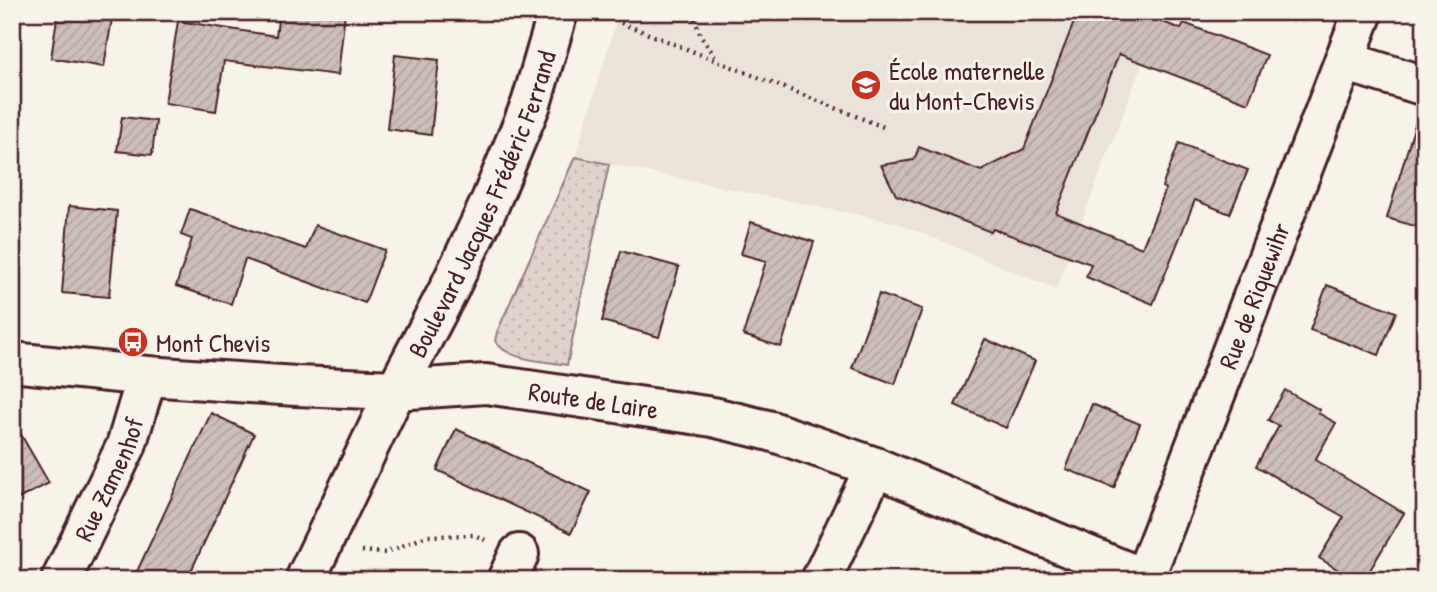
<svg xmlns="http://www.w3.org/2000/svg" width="1437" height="592" font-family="'Patrick Hand',sans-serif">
	<defs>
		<pattern id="garden-dots" width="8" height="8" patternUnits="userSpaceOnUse" patternTransform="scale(1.75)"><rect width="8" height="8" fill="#ded4cc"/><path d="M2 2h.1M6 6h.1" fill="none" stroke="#c0b6af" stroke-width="1.8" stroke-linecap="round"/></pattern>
		<pattern id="building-hatch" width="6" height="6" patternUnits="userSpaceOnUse" patternTransform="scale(1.75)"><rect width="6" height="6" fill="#ccbfb9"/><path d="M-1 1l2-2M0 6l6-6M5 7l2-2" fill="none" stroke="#b1a49f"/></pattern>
	</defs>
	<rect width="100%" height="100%" fill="#f7f3e8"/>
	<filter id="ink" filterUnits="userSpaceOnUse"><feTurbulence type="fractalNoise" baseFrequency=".0143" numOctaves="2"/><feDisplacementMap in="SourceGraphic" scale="14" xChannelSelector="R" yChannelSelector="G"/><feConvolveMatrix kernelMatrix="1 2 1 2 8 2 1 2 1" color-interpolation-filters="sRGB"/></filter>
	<g filter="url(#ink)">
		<path fill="#eae3da" d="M 619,12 L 1162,12 L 1056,289 L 897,223 L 575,157 Z"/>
		<path fill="url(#garden-dots)" stroke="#947a7c" stroke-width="2" d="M 575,157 L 609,164 L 567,365 C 545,361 508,361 495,341 L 497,332 Z"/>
		<g fill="url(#building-hatch)" stroke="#4a1f2b" stroke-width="2">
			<path d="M 58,12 L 113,12 L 104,67 L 51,58 Z"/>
			<path d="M 279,12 L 345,12 L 338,75 L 224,61 L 216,111 L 165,103 L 178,21 L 276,36 Z"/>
			<path d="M 1078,12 L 1136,12 L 1181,29 L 1184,23 L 1267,55 L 1248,103 L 1119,54 L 1056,213 L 1142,248 L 1166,189 L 1162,187 L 1179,143 L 1248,170 L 1230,214 L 1195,200 L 1153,304 L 1086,277 L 1091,264 L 993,229 L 991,232 L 896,195 L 881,165 L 914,160 L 919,147 L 981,171 L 1024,149 Z"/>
			<path d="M 395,55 L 439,60 L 431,135 L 387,129 Z"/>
			<path d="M 122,117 L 156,121 L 152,155 L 117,151 Z"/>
			<path d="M 1417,118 L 1425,119 L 1425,229 L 1387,218 Z"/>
			<path d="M 69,206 L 117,211 L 109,297 L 62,293 Z"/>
			<path d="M 190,209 L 306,249 L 315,225 L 385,250 L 365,303 L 245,259 L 231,304 L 176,286 L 192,239 L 181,235 Z"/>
			<path d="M 751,222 L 814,242 L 781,347 L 743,335 L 766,261 L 741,254 Z"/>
			<path d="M 621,251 L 679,267 L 659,337 L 602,321 Z"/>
			<path d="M 1327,285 L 1396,312 L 1379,355 L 1310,330 Z"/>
			<path d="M 879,294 L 922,309 L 895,384 L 852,368 Z"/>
			<path d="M 985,339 L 1035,361 L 1006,428 L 955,405 Z"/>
			<path d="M 1285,390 L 1320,410 L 1318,413 L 1336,423 L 1315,460 L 1404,513 L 1364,580 L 1355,580 L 1319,558 L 1344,517 L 1256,466 L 1279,426 L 1268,420 Z"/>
			<path d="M 1092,404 L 1140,424 L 1114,488 L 1066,469 Z"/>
			<path d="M 211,413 L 254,434 L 187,580 L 133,580 Z"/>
			<path d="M 12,419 L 49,483 L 12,502 Z"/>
			<path d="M 456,429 L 591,492 L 571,533 L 437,470 Z"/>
		</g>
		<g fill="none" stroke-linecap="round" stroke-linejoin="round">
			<g stroke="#4a1f2b" stroke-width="44">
				<g id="minor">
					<path d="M 1344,61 L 1425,86"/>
					<path id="s1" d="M 12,362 L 147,376 L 296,386 L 396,390 L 486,384 L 713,417 L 771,431 L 875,467 L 1147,580"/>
					<path id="s2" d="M 1144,579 L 1363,12"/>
					<path id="s3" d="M 61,580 L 126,446 L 147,376"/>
					<path id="s4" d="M 305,580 L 396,390 L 448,291 L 489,205 L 531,104 L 558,12"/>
					<path d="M 507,580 L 519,554"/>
					<path d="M 821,580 L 875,467"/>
				</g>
			</g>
			<g stroke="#4a1f2b" stroke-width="4.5" stroke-dasharray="2 5" stroke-linecap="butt">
				<path d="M 692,12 L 701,36 L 717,60"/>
				<path d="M 621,23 L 886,128"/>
				<path d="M 362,551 L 385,553 L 427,536 L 475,535 L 485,540"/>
				<path d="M 554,571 L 574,580"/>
			</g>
			<use href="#minor" stroke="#f7f3e8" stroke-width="38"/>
		</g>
	</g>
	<defs>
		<g id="school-disc" transform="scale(1.575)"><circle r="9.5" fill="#c8321e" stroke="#f7f3e8"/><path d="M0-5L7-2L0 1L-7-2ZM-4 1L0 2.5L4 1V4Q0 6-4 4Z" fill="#fff"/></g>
		<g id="bus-disc" transform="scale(1.575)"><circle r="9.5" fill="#c8321e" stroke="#f7f3e8"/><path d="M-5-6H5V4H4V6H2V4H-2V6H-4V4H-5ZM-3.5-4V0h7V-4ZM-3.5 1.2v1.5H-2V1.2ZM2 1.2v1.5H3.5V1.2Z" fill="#fff"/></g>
	</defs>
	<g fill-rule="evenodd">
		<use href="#school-disc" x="866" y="85"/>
		<use href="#bus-disc" x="133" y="342"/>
	</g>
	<g text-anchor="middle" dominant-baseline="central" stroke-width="6" stroke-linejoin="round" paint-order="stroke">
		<g font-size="26" fill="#4a1f2b" stroke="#f7f3e8" text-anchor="start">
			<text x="889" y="70">École maternelle<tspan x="889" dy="30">du Mont-Chevis</tspan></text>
			<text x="156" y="342">Mont Chevis</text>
		</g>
		<g font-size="26" fill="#4a1f2b" stroke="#f7f3e8">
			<text stroke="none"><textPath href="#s4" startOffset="416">Boulevard Jacques Frédéric Ferrand</textPath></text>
			<text stroke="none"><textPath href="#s2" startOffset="304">Rue de Riquewihr</textPath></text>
			<text stroke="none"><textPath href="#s1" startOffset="584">Route de Laire</textPath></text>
			<text stroke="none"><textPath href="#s3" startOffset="112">Rue Zamenhof</textPath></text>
		</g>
	</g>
	<rect width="1437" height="592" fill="none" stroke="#f7f3e8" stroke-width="42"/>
	<rect x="21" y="21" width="1395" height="550" fill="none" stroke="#4a1f2b" stroke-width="2.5" filter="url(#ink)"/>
</svg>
